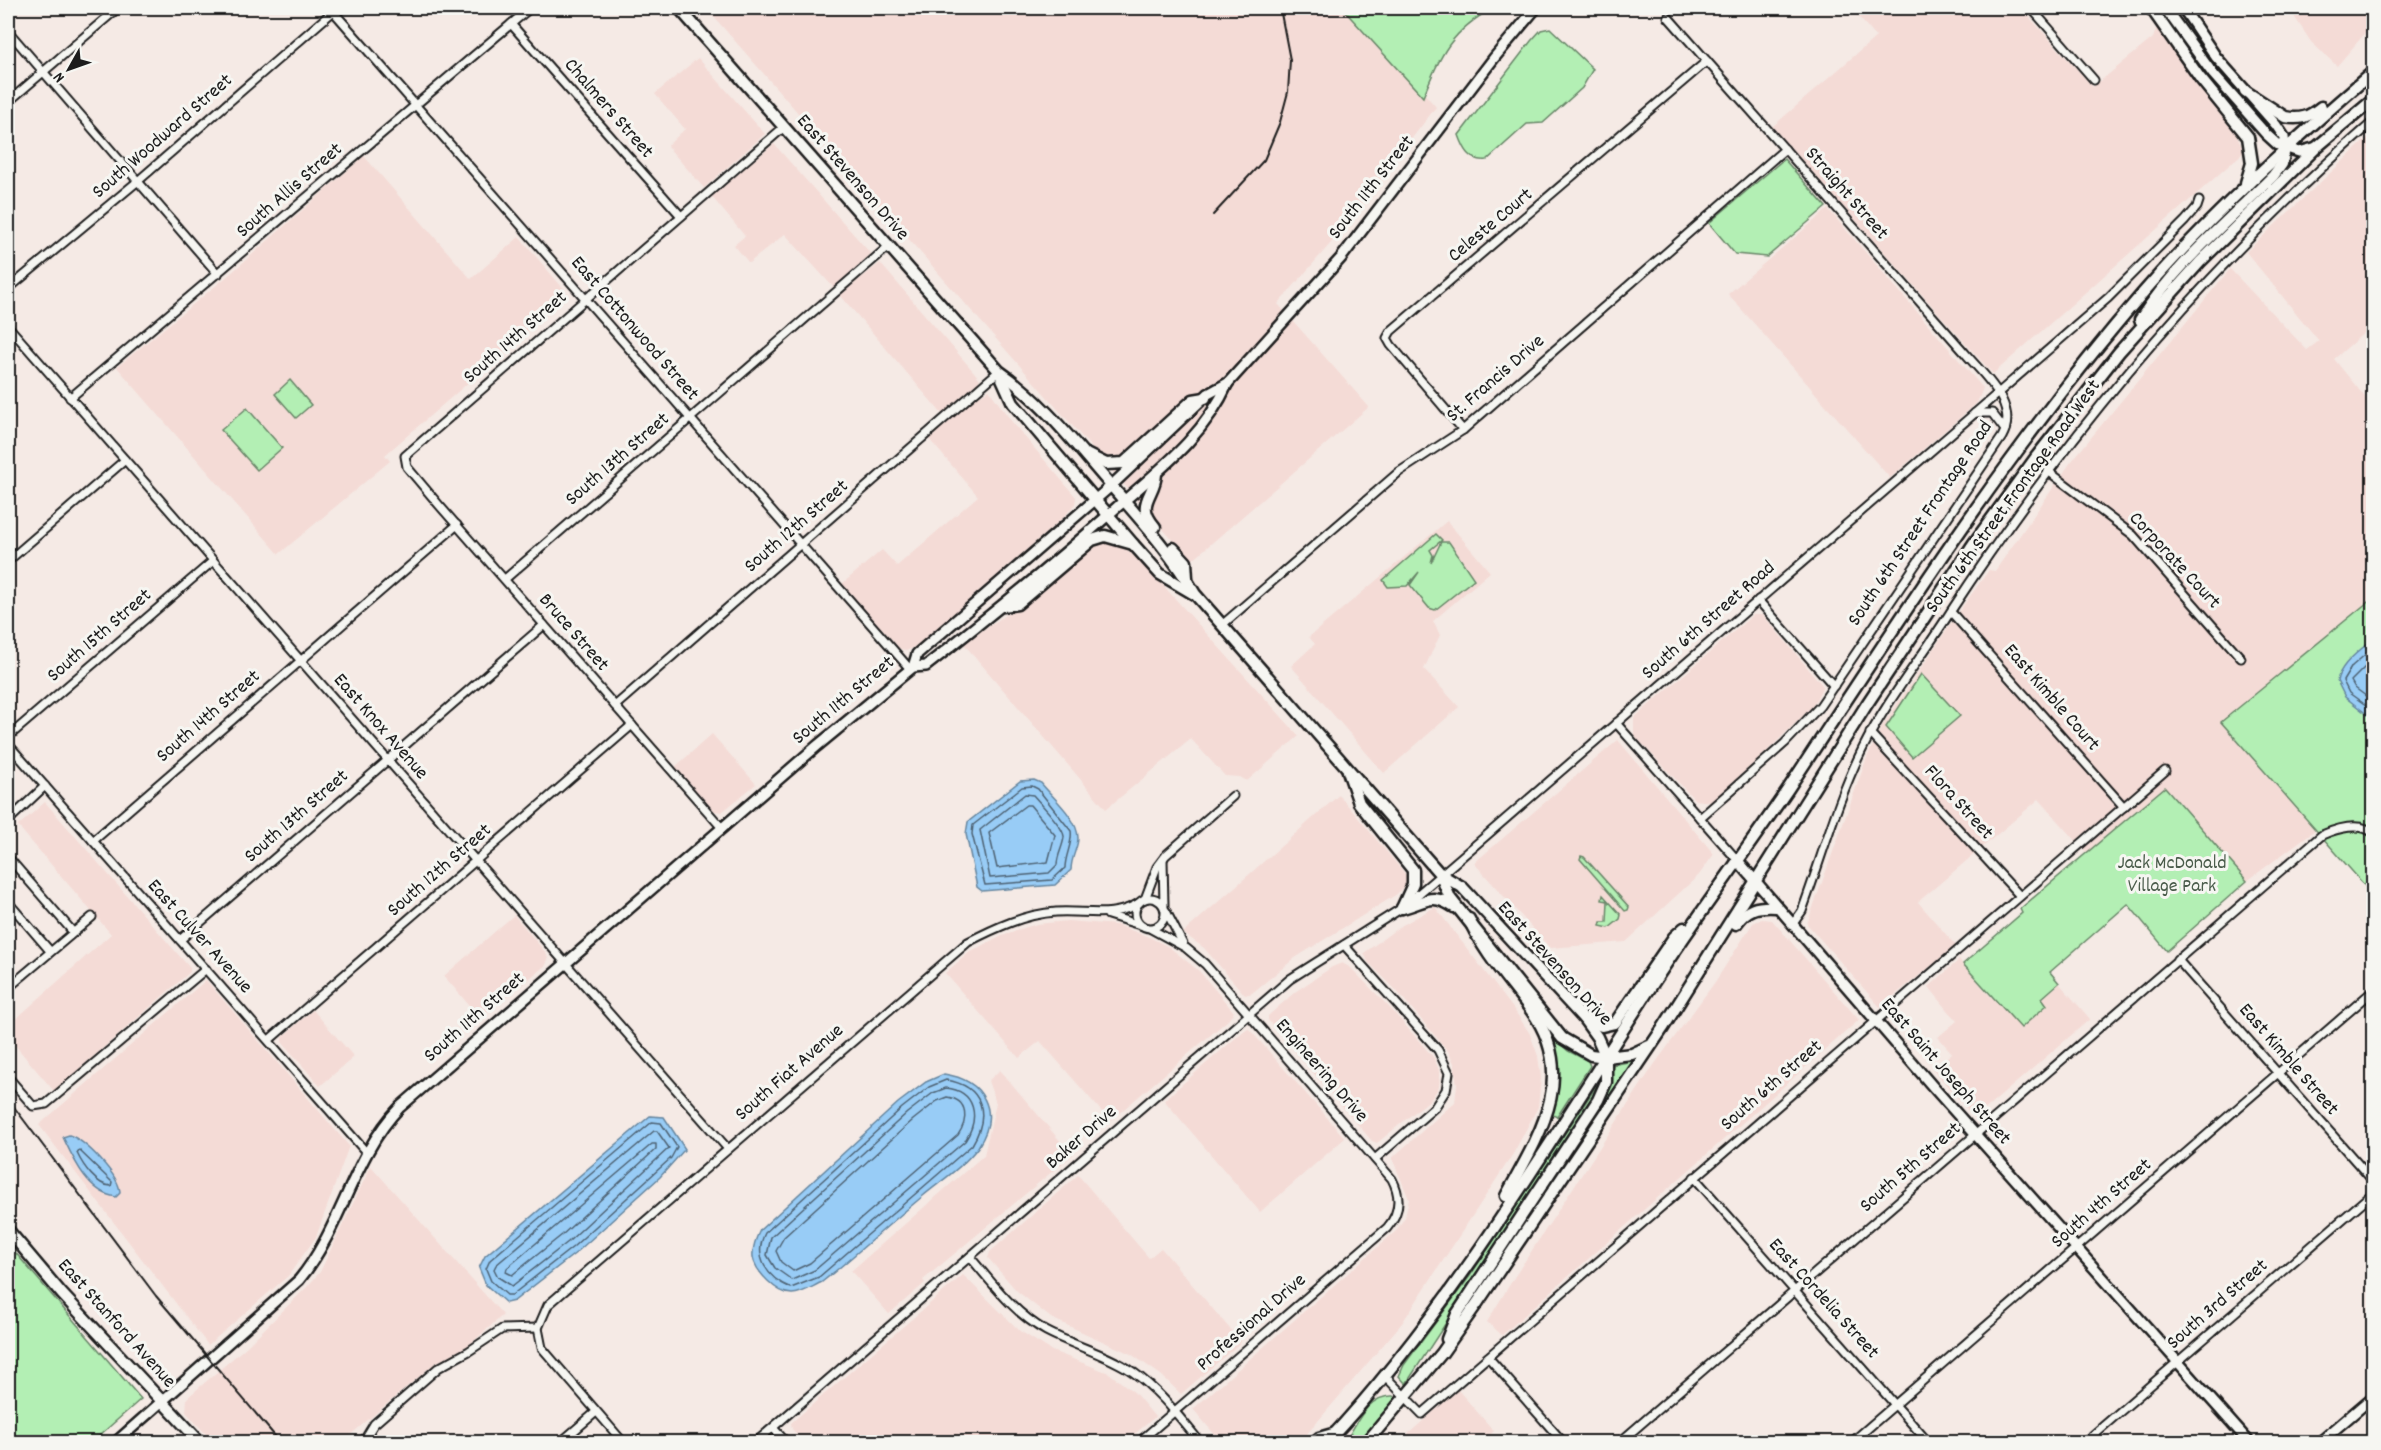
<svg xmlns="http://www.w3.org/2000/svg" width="2381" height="1450" font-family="Dekko,sans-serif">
	<rect width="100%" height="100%" fill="#f5eae5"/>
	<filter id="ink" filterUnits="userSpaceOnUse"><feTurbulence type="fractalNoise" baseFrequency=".0167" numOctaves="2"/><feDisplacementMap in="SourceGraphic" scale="12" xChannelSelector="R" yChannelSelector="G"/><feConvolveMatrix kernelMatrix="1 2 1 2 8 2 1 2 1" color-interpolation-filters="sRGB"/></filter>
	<g filter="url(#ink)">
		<g fill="#f4dbd6">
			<path d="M 706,8 L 1350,8 L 1436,107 L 1337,236 L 1278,304 L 1369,407 L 1191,561 Z"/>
			<path d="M 1851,8 L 2021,8 L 2093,87 L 2153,38 L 2157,27 L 2195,81 L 2233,126 L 2244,152 L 1993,374 L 1772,127 L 1876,37 Z"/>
			<path d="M 2291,8 L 2373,8 L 2373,24 L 2337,66 L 2311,42 L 2292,13 Z"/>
			<path d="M 698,58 L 765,134 L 704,188 L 667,146 L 685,129 L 655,94 Z"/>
			<path d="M 2373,133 L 2373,325 L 2334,359 L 2373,407 L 2373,598 L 2221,722 L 2315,830 L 2247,881 L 2165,788 L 2087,853 L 2039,799 L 1918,902 L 1956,946 L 1880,1007 L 1807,924 L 1866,760 L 1881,728 L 1960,610 L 1989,570 L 1995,571 L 2071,462 L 2230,269 L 2307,350 L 2319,341 L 2246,252 Z"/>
			<path d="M 774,144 L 871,254 L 834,288 L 785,234 L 749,263 L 734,245 L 745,236 L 711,196 Z"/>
			<path d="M 364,156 L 471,279 L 519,237 L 569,295 L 385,455 L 390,461 L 279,554 L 117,367 L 230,274 Z"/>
			<path d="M 1828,209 L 1983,388 L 1977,403 L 1890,478 L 1728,294 Z"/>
			<path d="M 880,263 L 980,379 L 973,389 L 943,415 L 840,295 Z"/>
			<path d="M 989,390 L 1012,422 L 1076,497 L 1075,504 L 1064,517 L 917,646 L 906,651 L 899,648 L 842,584 L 882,550 L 897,566 L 978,496 L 929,439 L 974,399 Z"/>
			<path d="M 1447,521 L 1490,572 L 1433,621 L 1440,635 L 1424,669 L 1459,707 L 1384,773 L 1291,666 L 1315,644 L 1309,637 Z"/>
			<path d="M 1102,541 L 1122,546 L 1142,562 L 1299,736 L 1247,781 L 1240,777 L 1225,776 L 1191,739 L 1106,809 L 963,643 L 1018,607 L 1092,543 Z"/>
			<path d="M 1753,615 L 1763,615 L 1823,686 L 1813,706 L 1762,756 L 1711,802 L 1695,800 L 1634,735 L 1634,718 Z"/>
			<path d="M 712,734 L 756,784 L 722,812 L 714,811 L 674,768 Z"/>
			<path d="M 1618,740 L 1714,854 L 1699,875 L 1626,942 L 1550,948 L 1474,863 Z"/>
			<path d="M 1339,795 L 1407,876 L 1406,884 L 1397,894 L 1295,958 L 1252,993 L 1245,995 L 1204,948 L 1183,933 Z"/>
			<path d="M 45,802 L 190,968 L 190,972 L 54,1091 L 8,1037 L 8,1026 L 111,934 L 18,826 Z"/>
			<path d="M 1435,907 L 1515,1011 L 1530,1034 L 1538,1056 L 1541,1078 L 1538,1107 L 1513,1154 L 1402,1323 L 1300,1442 L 1221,1442 L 1193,1409 L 1396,1231 L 1405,1217 L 1409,1199 L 1392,1158 L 1455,1102 L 1457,1084 L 1454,1063 L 1448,1051 L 1396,990 L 1368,962 L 1364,953 L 1399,927 Z"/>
			<path d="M 514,915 L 546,953 L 548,959 L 546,965 L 480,1018 L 444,976 Z"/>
			<path d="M 1762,919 L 1772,920 L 1859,1020 L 1502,1335 L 1487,1322 L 1515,1276 L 1654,1065 L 1715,982 L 1753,923 Z"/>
			<path d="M 1068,921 L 1117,925 L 1149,937 L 1169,947 L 1199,971 L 1234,1012 L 1228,1020 L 1110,1121 L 1040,1041 L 1019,1058 L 945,973 L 970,952 L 1002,935 L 1037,924 Z"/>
			<path d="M 1959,960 L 1992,998 L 2047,1005 L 2042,999 L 2059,983 L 2090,1019 L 1975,1118 L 1933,1069 L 1952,1053 L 1938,1037 L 1957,1021 L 1929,987 Z"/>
			<path d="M 1342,963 L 1351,968 L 1390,1008 L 1434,1058 L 1440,1073 L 1439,1087 L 1431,1099 L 1377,1143 L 1372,1141 L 1268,1020 L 1268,1016 L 1295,992 L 1332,967 Z"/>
			<path d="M 206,980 L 349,1146 L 316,1237 L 288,1276 L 208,1345 L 39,1125 Z"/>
			<path d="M 313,1010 L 354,1057 L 320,1086 L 282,1042 L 282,1037 Z"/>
			<path d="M 1249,1029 L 1345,1138 L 1260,1212 L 1164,1100 L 1245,1030 Z"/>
			<path d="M 1000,1070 L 1072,1155 L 923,1280 L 925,1283 L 889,1314 L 851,1271 L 984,1155 L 996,1103 L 988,1081 Z"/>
			<path d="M 371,1166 L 503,1315 L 468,1346 L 435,1363 L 342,1442 L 213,1442 L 186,1412 L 187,1398 L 246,1347 L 307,1287 L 320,1272 Z"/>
			<path d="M 1078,1175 L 1149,1258 L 1161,1248 L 1241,1342 L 1181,1394 L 1161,1375 L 1131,1354 L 1051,1318 L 1017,1291 L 988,1258 L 990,1252 Z"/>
			<path d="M 963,1275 L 1020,1331 L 1052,1351 L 1109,1373 L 1135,1393 L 1155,1417 L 1125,1442 L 804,1442 L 792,1429 L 791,1423 Z"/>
			<path d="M 1458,1390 L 1494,1431 L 1482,1442 L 1399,1442 Z"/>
		</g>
		<g fill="#b3efb4" stroke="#688668" stroke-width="1.5">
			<path d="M 1342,8 L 1493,8 C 1451,31 1441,54 1423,97 Z"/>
			<path d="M 1550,28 L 1593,69 L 1582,88 L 1543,123 L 1527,124 L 1487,160 C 1470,162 1464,149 1459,135 L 1531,41 L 1541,30 Z"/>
			<path d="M 1784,159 L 1826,207 L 1767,257 L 1735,254 L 1709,223 Z"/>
			<path d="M 290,380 L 311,405 L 296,418 L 275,394 Z"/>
			<path d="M 247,408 L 282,448 L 257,470 L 221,430 Z"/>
			<path d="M 1436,534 L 1442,540 L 1430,550 L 1433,555 L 1431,563 L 1441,542 L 1449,542 L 1474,579 L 1435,610 L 1429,608 L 1410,585 L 1419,572 L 1407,586 L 1388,587 L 1383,580 Z"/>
			<path d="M 2373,598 L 2373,895 L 2221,722 Z"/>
			<path d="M 1921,674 L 1960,716 L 1912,757 L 1886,727 Z"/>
			<path d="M 2165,787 L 2247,881 L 2167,951 L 2128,904 L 2050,972 L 2059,983 L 2042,998 L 2047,1005 L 2021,1028 L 1963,964 L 2022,913 L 2020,909 Z"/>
			<path d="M 1581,856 L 1584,857 L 1629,907 L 1628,910 L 1625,911 L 1580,859 Z"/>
			<path d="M 1603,895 L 1621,915 L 1620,919 L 1609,928 L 1600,926 L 1601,922 L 1607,922 L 1608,901 L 1602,900 Z"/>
			<path d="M 1556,1040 L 1568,1051 L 1588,1061 L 1590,1066 L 1557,1117 L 1551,1114 L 1551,1043 Z"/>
			<path d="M 1633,1061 L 1585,1132 L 1584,1131 L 1610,1087 L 1612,1065 Z"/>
			<path d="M 1597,1085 L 1598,1087 L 1593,1098 L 1406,1384 L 1399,1376 L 1404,1365 L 1470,1276 Z"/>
			<path d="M 8,1244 L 141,1399 L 92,1442 L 8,1442 Z"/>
			<path d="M 1393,1396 L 1396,1398 L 1359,1442 L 1345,1442 C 1357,1424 1367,1395 1393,1396 Z"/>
		</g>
		<g fill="#98ccf6" stroke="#66869f" stroke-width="1.5">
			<path d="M 2373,638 L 2373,719 L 2345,697 L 2337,681 C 2341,662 2361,651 2373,638 Z"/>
			<path d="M 1034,780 L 1041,783 C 1052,797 1078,818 1078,838 C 1078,848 1071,857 1071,870 L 1055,885 L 982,891 L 977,887 L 966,834 L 968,822 L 1020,781 Z"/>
			<path d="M 944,1074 C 984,1080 1001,1112 978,1147 C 964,1166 941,1181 923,1196 C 889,1224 857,1254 822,1282 C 813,1286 802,1294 792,1294 C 777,1294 755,1271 753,1257 C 752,1247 756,1238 760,1230 L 898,1103 L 926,1082 Z"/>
			<path d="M 650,1116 L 664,1117 L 685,1149 L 660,1177 L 577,1252 L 514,1301 L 506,1303 L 486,1285 L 479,1268 L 485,1256 Z"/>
			<path d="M 69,1135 C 85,1140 120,1176 120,1193 L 116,1197 C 88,1193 73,1158 63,1137 Z"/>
		</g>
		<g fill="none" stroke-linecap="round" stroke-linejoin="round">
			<g stroke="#4e6273" stroke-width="1.5">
				<path d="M 2374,647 L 2352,666 L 2343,681 L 2349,693 L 2374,711"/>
				<path d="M 2374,658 L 2351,681 L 2355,688 L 2374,702"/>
				<path d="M 1032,786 L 1038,789 L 1071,831 C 1073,843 1065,855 1065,868 L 1052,880 L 985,885 L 972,834 L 973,825 L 1022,787 Z"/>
				<path d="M 1025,794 L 1033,795 C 1039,802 1065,828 1064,837 C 1063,847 1057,855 1057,865 L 1049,873 L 990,878 L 980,830 Z"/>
				<path d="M 1026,805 L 1030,805 L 1055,835 L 1048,862 L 997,868 L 989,833 Z"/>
				<path d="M 946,1080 C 984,1086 990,1115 972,1145 L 819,1277 L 791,1288 C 767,1278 753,1257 765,1233 L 902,1108 L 929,1087 Z"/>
				<path d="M 946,1088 C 976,1091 980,1118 965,1141 L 815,1270 L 792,1280 L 775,1268 L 767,1255 L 771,1237 L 907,1113 L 933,1093 Z"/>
				<path d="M 947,1097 C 969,1100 968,1120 958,1135 L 810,1263 L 793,1271 L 781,1262 L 776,1251 L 784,1237 L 913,1120 L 937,1101 Z"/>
				<path d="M 652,1122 L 661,1123 L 677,1147 L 671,1158 L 573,1247 L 512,1295 L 507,1295 L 491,1281 L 486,1269 L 490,1260 Z"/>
				<path d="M 654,1131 L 657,1131 L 669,1148 L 568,1242 L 512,1286 L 498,1277 L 494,1269 L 496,1265 Z"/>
				<path d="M 652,1144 L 656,1144 L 656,1149 L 562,1235 L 512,1275 L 506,1272 L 507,1268 Z"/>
				<path d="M 79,1150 L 112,1182 L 111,1186 C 97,1186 83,1166 77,1153 Z"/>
			</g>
			<g stroke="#1c1c1c" stroke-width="11">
				<g id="minor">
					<path d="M 2031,8 L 2094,80"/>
					<path d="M 333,11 L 910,669"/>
					<path d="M 1668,17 L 1965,353 C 1984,376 2020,405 2002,437 L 1820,706 L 1785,743 L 1700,818"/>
					<path d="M 511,24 L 681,216"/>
					<path d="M 8,31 L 218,274"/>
					<path d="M 8,102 L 118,8"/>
					<path d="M 8,289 L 138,181 L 337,8"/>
					<path d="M 8,326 L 728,1149"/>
					<path d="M 70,398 L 530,8"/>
					<path d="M 1975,413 L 1992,413 L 2005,430"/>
					<path d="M 1463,430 L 1391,345 L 1387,338 L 1391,331 L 1707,61"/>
					<path d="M 2048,471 L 2133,535 L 2241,658"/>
					<path d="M 8,561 L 125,460"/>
					<path d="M 505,579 L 889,246"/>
					<path d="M 1758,600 L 1834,686"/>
					<path d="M 1951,612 L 2124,807"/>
					<path d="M 1222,625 L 1399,472 L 1463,430 L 1785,149"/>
					<path d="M 615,706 L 999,371"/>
					<path d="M 1616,723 L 1739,862"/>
					<path d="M 1870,733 L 2020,896"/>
					<path d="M 8,737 L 213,561"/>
					<path d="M 8,744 L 366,1152"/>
					<path d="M 8,821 L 45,786"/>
					<path d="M 722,828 L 439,505 L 407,467 L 405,456 L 784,127"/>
					<path d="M 93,841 L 457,525"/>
					<path d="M 8,857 L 73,932"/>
					<path d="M 1163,860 L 1164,905"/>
					<circle cx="1150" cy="913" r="15"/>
					<path d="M 1145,899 L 1157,867 L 1166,855 L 1233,796"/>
					<path d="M 8,902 L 50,951"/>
					<path d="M 1166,911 L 1183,944"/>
					<path d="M 1108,915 L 1140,925"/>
					<path d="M 1792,925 L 1802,911 C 1822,857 1837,800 1863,748 C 1887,700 1922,657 1951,611 C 2070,429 2210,264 2374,121"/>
					<path d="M 180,940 L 544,625"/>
					<path d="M 1344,945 L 1438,1050 L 1449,1073 L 1446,1090 L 1435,1107 L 1375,1159"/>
					<path d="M 2177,959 L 2374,1182"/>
					<path d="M 8,988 L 92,917"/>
					<path d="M 269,1040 L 632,725"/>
					<path d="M 8,1077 L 33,1106 L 46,1104 L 206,969"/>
					<path d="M 1694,1177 L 1928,1442"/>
					<path d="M 970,1257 C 993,1284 1014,1313 1046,1331 C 1074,1346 1107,1354 1133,1372 C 1160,1391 1180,1418 1200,1442"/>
					<path d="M 1488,1357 L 1563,1442"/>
					<path d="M 1385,1376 L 1422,1414 L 2165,771"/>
					<path d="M 773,1428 L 786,1442"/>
					<path d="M 363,1442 L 374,1424 L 438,1368 L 469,1351 L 502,1329 L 538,1328"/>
					<path d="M 561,1442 L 596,1412"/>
					<path d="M 623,1442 L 542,1348 L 538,1328 L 548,1305 L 968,942 C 995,928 1025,914 1056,912 C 1085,910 1113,919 1139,903"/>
					<path d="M 756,1442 L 1290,979 L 1402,908 L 1487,835 L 2108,298 L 2185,221 L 2197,207 L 2199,201"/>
					<path d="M 1139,1442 L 1387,1228 C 1400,1213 1401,1196 1392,1179 L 1205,964 L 1186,948 L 1151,929"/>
					<path d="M 1620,1442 L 2322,835 C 2336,829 2361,821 2374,834"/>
					<path d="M 1852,1442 L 2374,990"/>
					<path d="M 2085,1442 L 2374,1192"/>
				</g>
			</g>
			<g stroke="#1c1c1c" stroke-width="14">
				<g id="tertiary">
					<path d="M 2165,8 L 2213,74 L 2266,134 L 2278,145 L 2299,152 L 2317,147"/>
					<path d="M 2183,8 L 2216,57 L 2276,125 L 2284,137 L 2285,148"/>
					<path d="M 913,667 L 917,654 L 1111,486 L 1208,394 L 1228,383 L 1341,258 L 1494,58 L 1536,8"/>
					<path d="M 1739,862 L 1934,1088 L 2249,1442"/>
					<path d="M 116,1442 L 299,1280 C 342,1228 352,1157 400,1107 L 817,746 L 913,667 L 926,666 C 991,615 1055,563 1116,508 C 1159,470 1204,437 1228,383"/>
					<path d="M 2320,1442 L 2374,1396"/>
				</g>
			</g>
			<g stroke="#1c1c1c" stroke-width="15">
				<g id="secondary">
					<path d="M 679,8 L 999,371 C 1042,401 1074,443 1108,482 C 1139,518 1171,552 1195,594 L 1440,874 L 1462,887 L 1584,1019 L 1597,1037 L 1606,1057 L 1591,1055 L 1562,1038 L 1450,898 L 1440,874"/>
					<path d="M 999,372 L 1013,403 L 1133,544 L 1160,574 L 1194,594"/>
					<path d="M 1086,454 L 1106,464 L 1124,463 L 1193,400 L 1205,398"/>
					<path d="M 1155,527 C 1134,503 1155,496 1156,474"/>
					<path d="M 1173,548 L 1186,562 L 1187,578"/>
					<path d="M 1003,606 L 1017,604 L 1092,540 L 1105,536 L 1133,544"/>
					<path d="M 1348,771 L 1359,803 L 1413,870 L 1413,884 L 1402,908"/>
					<path d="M 1402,908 C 1425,903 1430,891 1454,907"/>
					<path d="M 8,1230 L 62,1294 L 200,1442"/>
				</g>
			</g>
			<g stroke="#1c1c1c" stroke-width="15">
				<g id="primary">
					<path d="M 2151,8 L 2200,78 L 2248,137 L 2252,163 L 2246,183"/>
					<path d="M 2245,91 L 2285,117 C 2300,120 2309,117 2321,107"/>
					<path d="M 2140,320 C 2174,266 2228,221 2273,176 L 2282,164 L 2285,148"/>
					<path d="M 1469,919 C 1484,954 1509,980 1531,1010 C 1579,1075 1539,1136 1506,1196"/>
					<path d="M 1736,924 C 1747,908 1757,906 1776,907"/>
					<path d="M 1584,1019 L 1602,1026 L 1615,1023 L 1674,937 L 1684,928"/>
					<path d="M 1606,1057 L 1632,1054 L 1649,1046"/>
					<path d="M 1447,1339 L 1457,1314 L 1598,1100 L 1606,1082 L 1606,1057"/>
					<path d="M 1314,1442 L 1319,1438 L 1336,1433"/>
					<path d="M 1327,1442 C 1455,1305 1551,1139 1654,982 C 1697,916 1744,854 1788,789 C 1900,619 2008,449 2142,294 C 2212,213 2293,141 2374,71"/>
					<path d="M 1367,1442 L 1442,1353 L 1478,1302 L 1663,1028 L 1867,704 L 1974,543 L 2037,456 L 2119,352 L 2200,262 L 2318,146 L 2374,99"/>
				</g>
			</g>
			<use href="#minor" stroke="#f6f6f2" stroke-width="7"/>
			<use href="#tertiary" stroke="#f6f6f2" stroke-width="9"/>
			<use href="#secondary" stroke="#f6f6f2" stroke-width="10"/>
			<use href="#primary" stroke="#f6f6f2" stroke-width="10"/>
			<g stroke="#1c1c1c" stroke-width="2">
				<path d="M 1213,215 L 1264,160 L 1280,122 L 1288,92 L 1290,60 L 1280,8"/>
				<path d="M 8,1099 L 156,1296 L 280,1442"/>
			</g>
		</g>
	</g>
	<g text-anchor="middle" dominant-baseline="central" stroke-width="6" stroke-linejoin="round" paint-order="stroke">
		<g font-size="20" fill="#1c1c1c" stroke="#f6f6f2">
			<text transform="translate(608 109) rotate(49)">Chalmers Street</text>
			<text transform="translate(163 137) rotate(-41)">South Woodward Street</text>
			<text transform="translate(852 178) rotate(49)">East Stevenson Drive</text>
			<text transform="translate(1372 188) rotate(-52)">South 11th Street</text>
			<text transform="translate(290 191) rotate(-41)">South Allis Street</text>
			<text transform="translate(1846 194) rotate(49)">Straight Street</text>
			<text transform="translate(1491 226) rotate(-40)">Celeste Court</text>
			<text transform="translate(634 329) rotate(49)">East Cottonwood Street</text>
			<text transform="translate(516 338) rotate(-41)">South 14th Street</text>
			<text transform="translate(1496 379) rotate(-41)">St. Francis Drive</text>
			<text transform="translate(618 460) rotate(-41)">South 13th Street</text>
			<text transform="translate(2014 497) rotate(-54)">South 6th Street Frontage Road West</text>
			<text transform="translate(1921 524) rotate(-56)">South 6th Street Frontage Road</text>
			<text transform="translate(797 527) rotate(-41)">South 12th Street</text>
			<text transform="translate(2174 561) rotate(47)">Corporate Court</text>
			<text transform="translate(1709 621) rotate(-41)">South 6th Street Road</text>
			<text transform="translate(573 633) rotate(49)">Bruce Street</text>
			<text transform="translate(100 636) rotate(-41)">South 15th Street</text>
			<text transform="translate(2051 698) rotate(49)">East Kimble Court</text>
			<text transform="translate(844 701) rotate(-40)">South 11th Street</text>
			<text transform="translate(209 717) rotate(-41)">South 14th Street</text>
			<text transform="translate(380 727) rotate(49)">East Knox Avenue</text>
			<text transform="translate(1958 803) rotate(48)">Flora Street</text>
			<text transform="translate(297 817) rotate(-41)">South 13th Street</text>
			<text transform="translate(440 871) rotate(-41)">South 12th Street</text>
			<text transform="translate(199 937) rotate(48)">East Culver Avenue</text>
			<text transform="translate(1554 964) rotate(48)">East Stevenson Drive</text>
			<text transform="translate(475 1018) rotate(-41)">South 11th Street</text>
			<text transform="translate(2288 1060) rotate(49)">East Kimble Street</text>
			<text transform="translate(1321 1071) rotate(49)">Engineering Drive</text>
			<text transform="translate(1945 1072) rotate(49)">East Saint Joseph Street</text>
			<text transform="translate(790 1073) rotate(-41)">South Fiat Avenue</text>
			<text transform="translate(1772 1086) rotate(-41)">South 6th Street</text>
			<text transform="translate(1082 1138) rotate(-41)">Baker Drive</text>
			<text transform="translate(1911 1168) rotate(-41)">South 5th Street</text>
			<text transform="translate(2102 1204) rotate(-41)">South 4th Street</text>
			<text transform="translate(1823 1299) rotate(48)">East Cordelia Street</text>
			<text transform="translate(2218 1305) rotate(-41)">South 3rd Street</text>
			<text transform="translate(1252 1323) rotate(-41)">Professional Drive</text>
			<text transform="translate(116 1324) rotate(48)">East Stanford Avenue</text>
		</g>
		<g font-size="20" fill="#495b4a" stroke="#f6f6f2">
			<text x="2172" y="864">Jack McDonald<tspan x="2172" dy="23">Village Park</tspan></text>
		</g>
	</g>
	<rect width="2381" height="1450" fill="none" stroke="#f6f6f2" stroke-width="30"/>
	<rect x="15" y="15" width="2351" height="1420" fill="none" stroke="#1c1c1c" stroke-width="2" filter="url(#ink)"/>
	<g transform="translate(69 69) rotate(230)" stroke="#f6f6f2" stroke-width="4.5" paint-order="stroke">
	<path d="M0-4.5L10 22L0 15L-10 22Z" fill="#1c1c1c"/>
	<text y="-9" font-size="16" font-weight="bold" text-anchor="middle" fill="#1c1c1c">N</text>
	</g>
</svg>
